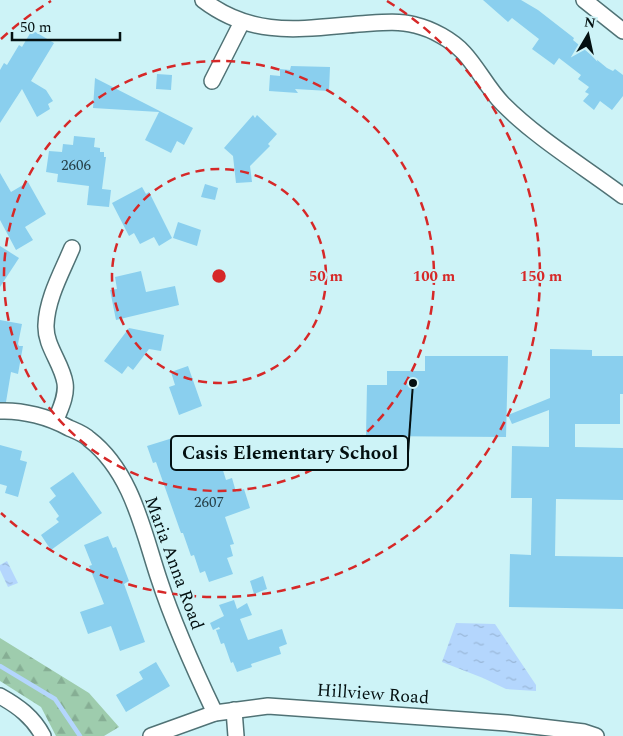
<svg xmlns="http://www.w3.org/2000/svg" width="623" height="736" font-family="Spectral,serif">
	<defs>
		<pattern id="forest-firs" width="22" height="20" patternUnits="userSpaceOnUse" patternTransform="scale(1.25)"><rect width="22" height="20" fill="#9eccad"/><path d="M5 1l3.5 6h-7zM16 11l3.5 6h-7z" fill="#86ae94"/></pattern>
		<pattern id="water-ripples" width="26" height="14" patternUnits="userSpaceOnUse" patternTransform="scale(1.25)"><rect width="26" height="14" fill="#b4d6fd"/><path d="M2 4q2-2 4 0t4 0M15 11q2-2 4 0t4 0" fill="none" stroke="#99b7d8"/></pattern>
	</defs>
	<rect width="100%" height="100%" fill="#cdf3f7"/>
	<path fill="url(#forest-firs)" d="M 0,638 L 89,693 L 119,727 L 104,736 L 56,736 L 41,707 L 0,681 Z"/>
	<g fill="url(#water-ripples)">
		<path d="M 7,561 L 18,583 L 8,587 L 0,570 L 0,565 Z"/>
		<path d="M 456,623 L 495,624 L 536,685 L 536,691 L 506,689 L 483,678 L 442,662 Z"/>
	</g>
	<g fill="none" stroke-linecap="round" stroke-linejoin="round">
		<path stroke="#b4d6fd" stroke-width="4.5" d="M 0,666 L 55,699 L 80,736"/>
	</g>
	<g fill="#8acfee">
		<path d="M 483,0 L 521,0 L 538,10 L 574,38 L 573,40 L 607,68 L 613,71 L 615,69 L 623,75 L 623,96 L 612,110 L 600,101 L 594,110 L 583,101 L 589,94 L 585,92 L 589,87 L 578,79 L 581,75 L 559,58 L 554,65 L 532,49 L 539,39 L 512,18 L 508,22 Z"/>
		<path d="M 32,30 L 54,43 L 31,81 L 46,90 L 53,101 L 48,104 L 50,109 L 37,117 L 22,89 L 0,123 L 0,70 L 4,63 L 7,65 L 19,45 L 22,47 Z"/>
		<path d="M 291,66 L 330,67 L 329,91 L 295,89 L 298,93 L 269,91 L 270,75 L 280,76 L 280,69 L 290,70 Z"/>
		<path d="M 157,74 L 172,75 L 171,90 L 156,89 Z"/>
		<path d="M 95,78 L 193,128 L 184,145 L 177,141 L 171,153 L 145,140 L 159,112 L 93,108 Z"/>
		<path d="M 253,115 L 255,118 L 257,115 L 277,134 L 268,144 L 270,146 L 250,166 L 252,182 L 236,183 L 233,156 L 224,148 Z"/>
		<path d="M 74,136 L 95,138 L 94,147 L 100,148 L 100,152 L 104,152 L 104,157 L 106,157 L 102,189 L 111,190 L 109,207 L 87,205 L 89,186 L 57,182 L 58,174 L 46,172 L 49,151 L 62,152 L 63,144 L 73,145 Z"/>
		<path d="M 0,173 L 11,192 L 28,182 L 46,214 L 25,227 L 33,240 L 16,250 L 0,220 Z"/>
		<path d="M 205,184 L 218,188 L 215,200 L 201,197 Z"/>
		<path d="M 142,187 L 146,194 L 149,192 L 172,238 L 159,246 L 154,237 L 140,244 L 134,233 L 129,236 L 112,203 Z"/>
		<path d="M 178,222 L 201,230 L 197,246 L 173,238 Z"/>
		<path d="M 0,246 L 19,258 L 0,287 Z"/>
		<path d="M 141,271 L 146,292 L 175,286 L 179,305 L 116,320 L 110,290 L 117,289 L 115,277 Z"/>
		<path d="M 0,320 L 22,324 L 18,344 L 19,346 L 23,346 L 18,374 L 11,372 L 6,402 L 0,402 Z"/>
		<path d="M 129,328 L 164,335 L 161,351 L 149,349 L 133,370 L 128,366 L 122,374 L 104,361 Z"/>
		<path d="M 550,349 L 592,350 L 592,356 L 623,356 L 623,394 L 620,394 L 620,424 L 575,424 L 575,447 L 623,448 L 623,500 L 556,499 L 555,556 L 623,557 L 623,609 L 509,607 L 510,554 L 531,555 L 532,498 L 511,498 L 512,446 L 549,447 L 549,410 L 512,424 L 508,415 L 550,398 Z"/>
		<path d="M 425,356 L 508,356 L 506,437 L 366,436 L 367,385 L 387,385 L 387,371 L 425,371 Z"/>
		<path d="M 188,366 L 202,406 L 179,415 L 169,387 L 175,385 L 171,372 Z"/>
		<path d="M 176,437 L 181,454 L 183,453 L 184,455 L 215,445 L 226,480 L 232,478 L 236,492 L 244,489 L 250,508 L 225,517 L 234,544 L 230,545 L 233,556 L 227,558 L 233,574 L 209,582 L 205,571 L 200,573 L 194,555 L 191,556 L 183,533 L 181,533 L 156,462 L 153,463 L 147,446 Z"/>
		<path d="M 0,445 L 22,451 L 20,460 L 27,462 L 18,497 L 5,493 L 7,486 L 0,484 Z"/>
		<path d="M 73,472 L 102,513 L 51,550 L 41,535 L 59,522 L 56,519 L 59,516 L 49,502 L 56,496 L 50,488 Z"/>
		<path d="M 108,536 L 113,548 L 116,547 L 129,581 L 124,584 L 145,642 L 120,651 L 111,626 L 88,634 L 80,612 L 104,604 L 89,566 L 92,565 L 84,545 Z"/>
		<path d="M 263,576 L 267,589 L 254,594 L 250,581 Z"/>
		<path d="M 234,600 L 237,609 L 247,603 L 252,615 L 240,619 L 248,640 L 282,629 L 287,644 L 279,647 L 281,654 L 251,664 L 252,667 L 237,672 L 233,662 L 231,663 L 224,643 L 221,644 L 216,630 L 220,629 L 219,627 L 213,630 L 210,623 L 224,616 L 219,605 Z"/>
		<path d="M 156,662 L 170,686 L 126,712 L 116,695 L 143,679 L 139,672 Z"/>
	</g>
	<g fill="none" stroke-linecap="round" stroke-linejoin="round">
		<g stroke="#507275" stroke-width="18">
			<g id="street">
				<path d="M 203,0 C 253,38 300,29 359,24 C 377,23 397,20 415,25 C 432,29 452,40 464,53 C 478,68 488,89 503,104 C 538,139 583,166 623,196"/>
				<path d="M 584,0 L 623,31"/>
				<path d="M 212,81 L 242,22"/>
				<path d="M 0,411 C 23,410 49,417 69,428 C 76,431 84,434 89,439 C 132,472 143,531 159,579 C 174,625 194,669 215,713"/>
				<path d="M 56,420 C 60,409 67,396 65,383 C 62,363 45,346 46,325 C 47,298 62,272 72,248"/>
				<path d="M 0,696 C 18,706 33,717 43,736"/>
				<path d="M 234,710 L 236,736"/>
				<path d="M 151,736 L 215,713 L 268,706 L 507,723 L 584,732 L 596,736"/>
			</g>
		</g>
		<use href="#street" stroke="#fff" stroke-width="15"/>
	</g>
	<g fill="none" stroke="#d62828" stroke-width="2.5" stroke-dasharray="9 6">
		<circle cx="219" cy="276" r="107"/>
		<circle cx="219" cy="276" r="215"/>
		<path d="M1 39A322 322 0 0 1 51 1M387 1A322 322 0 1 1 1 513"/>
	</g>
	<g text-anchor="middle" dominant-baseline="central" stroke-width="4" stroke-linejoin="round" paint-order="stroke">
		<g font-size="15" fill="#264048">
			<text x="76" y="165">2606</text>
			<text x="209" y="502">2607</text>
		</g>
		<g font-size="18" fill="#041011" stroke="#cdf3f7">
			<text transform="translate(174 563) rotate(70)">Maria Anna Road</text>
			<text transform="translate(373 694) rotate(4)">Hillview Road</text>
		</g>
	</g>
	<circle cx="219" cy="276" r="8" fill="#d62828" stroke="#cdf3f7" stroke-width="2.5"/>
	<g font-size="15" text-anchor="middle" font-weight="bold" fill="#d62828" stroke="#cdf3f7" stroke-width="4" stroke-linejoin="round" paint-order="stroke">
		<text x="326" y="281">50 m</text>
		<text x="434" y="281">100 m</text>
		<text x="541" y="281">150 m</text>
	</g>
	<path fill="none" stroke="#041011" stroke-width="2" d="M413 383L408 453"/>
	<circle fill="#041011" stroke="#cdf3f7" stroke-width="2" cx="413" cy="383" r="5"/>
	<rect fill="#cdf3f7" stroke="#041011" stroke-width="2" x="171" y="436" width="237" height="34" rx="5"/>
	<g font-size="19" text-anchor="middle" font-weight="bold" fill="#041011">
		<text x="290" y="459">Casis Elementary School</text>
	</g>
	<g transform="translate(588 35) rotate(9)" stroke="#cdf3f7" stroke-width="4" paint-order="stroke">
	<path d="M0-4L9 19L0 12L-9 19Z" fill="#041011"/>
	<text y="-8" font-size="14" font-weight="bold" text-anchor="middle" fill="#041011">N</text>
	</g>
	<path d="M12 32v8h108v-8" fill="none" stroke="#041011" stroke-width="2.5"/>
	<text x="20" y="32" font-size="15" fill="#041011" stroke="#cdf3f7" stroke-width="4" paint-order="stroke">50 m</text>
</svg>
